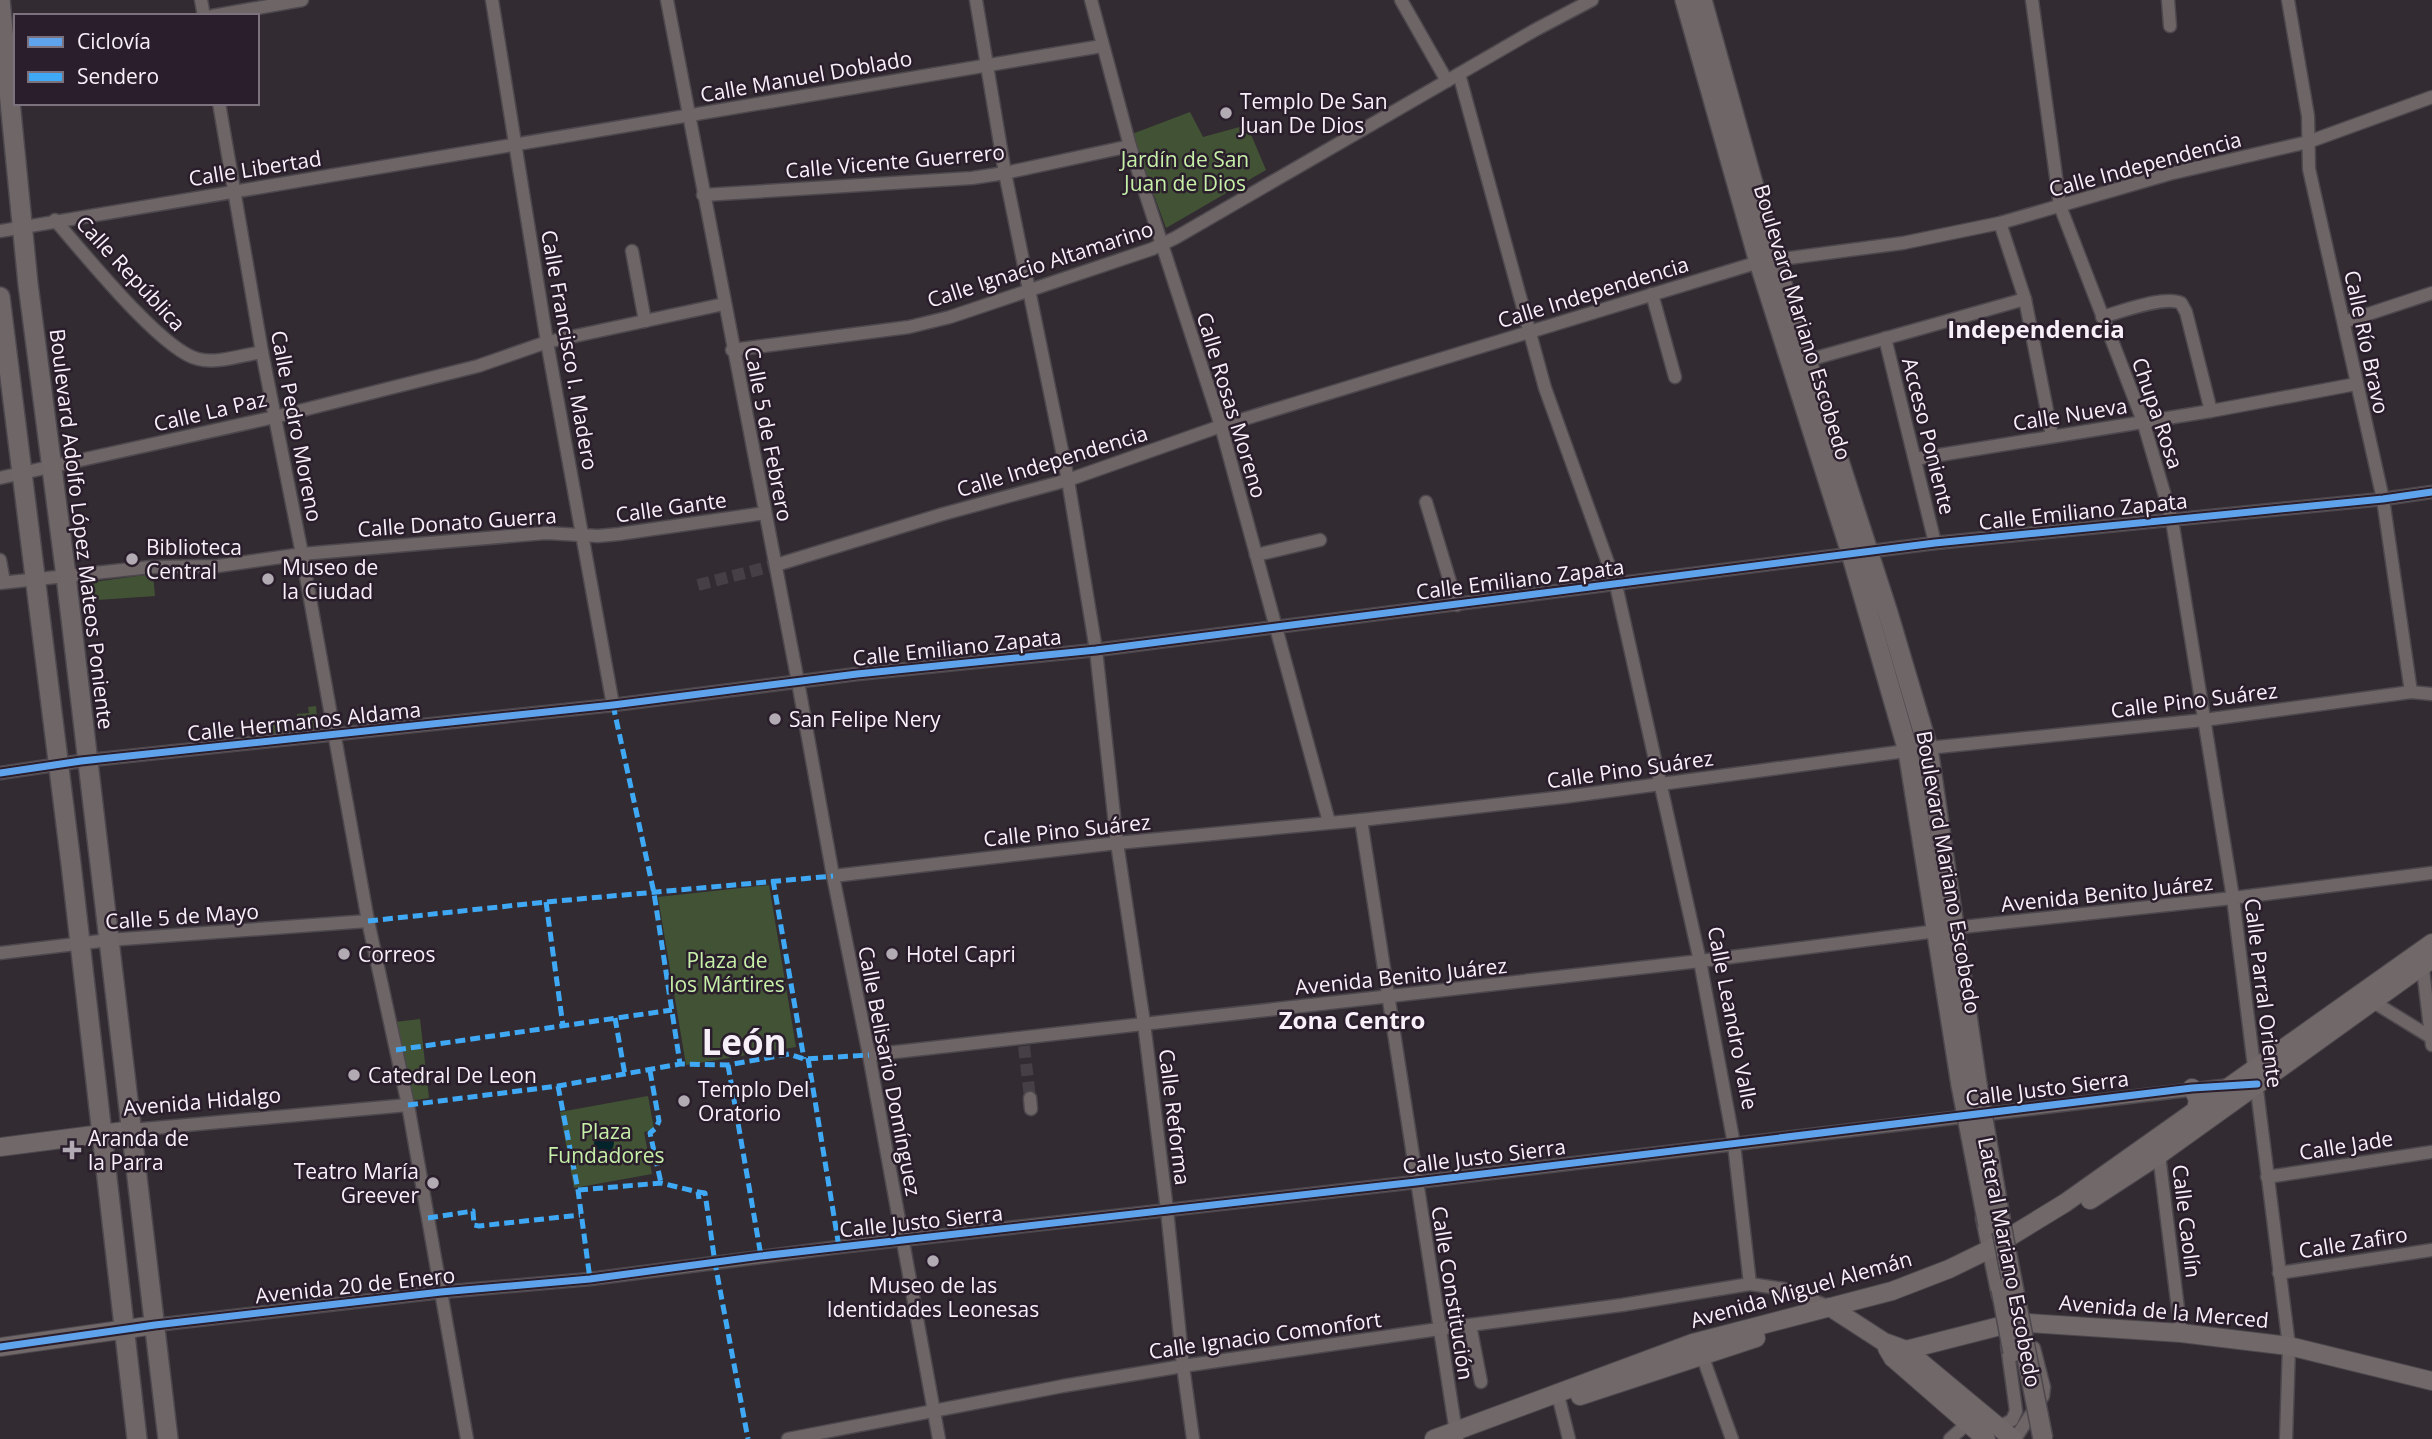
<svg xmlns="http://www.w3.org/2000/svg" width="2432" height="1439" font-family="'Open Sans',sans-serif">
	<rect width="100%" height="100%" fill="#322c32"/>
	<g fill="#425335">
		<path d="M 1190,112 L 1203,137 L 1247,125 L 1266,170 L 1166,228 L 1132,134 Z"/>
		<path d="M 153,574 L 155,596 L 83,601 L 86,583 Z"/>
		<path d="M 316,706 L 318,729 L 270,734 L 269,725 L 297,721 L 297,714 L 309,713 L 308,707 Z"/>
		<path d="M 769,885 L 796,1047 L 686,1065 L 658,897 Z"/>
		<path d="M 420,1019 L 429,1098 L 409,1101 L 395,1022 Z"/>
		<path d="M 648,1096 L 654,1129 L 644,1132 L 652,1174 L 574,1188 L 560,1112 Z"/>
	</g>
	<circle fill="#04242b" cx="604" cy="1143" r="10"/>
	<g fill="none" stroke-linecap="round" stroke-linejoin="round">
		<g stroke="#464046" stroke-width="12" stroke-dasharray="12 6" stroke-linecap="butt">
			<path d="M 698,585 L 776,565"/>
			<path d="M 1024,1046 L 1030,1098"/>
		</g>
		<g stroke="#4d484d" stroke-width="15">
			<g id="street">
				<path d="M 201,0 L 204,16"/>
				<path d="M 492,0 L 547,342 L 613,705"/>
				<path d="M 667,0 L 798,682 L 833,876 L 869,1055 L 939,1439"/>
				<path d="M 976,0 L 1005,173 L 1068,480 L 1096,650 L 1117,843 L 1144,1023 L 1167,1210 L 1183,1366 L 1193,1439"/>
				<path d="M 1091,0 L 1130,146 L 1221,426 L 1329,822"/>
				<path d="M 1401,0 L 1447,81"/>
				<path d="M 2032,0 L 2060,206 L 2143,421 L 2172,520 L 2233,898 L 2289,1346 L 2286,1439"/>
				<path d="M 2168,0 L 2170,26"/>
				<path d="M 2288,0 L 2308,116 L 2309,169 L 2383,499 L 2411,692"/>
				<path d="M 212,16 L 302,0"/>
				<path d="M 1459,74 L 1545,388 L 1616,585 L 1700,961 L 1734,1144 L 1750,1284"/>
				<path d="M 219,103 L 262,352 L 302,554 L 368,921 L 408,1105 L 467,1439"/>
				<path d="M 703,195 L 972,178 L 1005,173 L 1130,146"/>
				<path d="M 55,220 C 82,251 162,351 198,359 C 217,364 242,355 262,352"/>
				<path d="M 2000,223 L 2025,299 L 2052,436"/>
				<path d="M 0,231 L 1102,46"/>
				<path d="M 632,251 L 645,321"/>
				<path d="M 1652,294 L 1675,377"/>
				<path d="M 2102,317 C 2120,312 2165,295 2181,303 L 2186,312 L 2211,411"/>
				<path d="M 2344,322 L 2432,293"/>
				<path d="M 1885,338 L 1935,543"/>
				<path d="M 732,350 L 909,327 L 950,317 L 1152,249 L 1175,238 L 1535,30 L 1592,0"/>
				<path d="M 1805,361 L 2025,299"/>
				<path d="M 1915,459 L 2211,411 L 2356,384"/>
				<path d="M 0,478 L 275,417 L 478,366 L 547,342 L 724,304"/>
				<path d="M 1426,502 L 1457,605"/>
				<path d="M 1256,555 L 1320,540"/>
				<path d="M 0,560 L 4,582"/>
				<path d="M 776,565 L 943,514 L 1068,480 L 1221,426 L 1759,262 L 1903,243 L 2000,223 L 2169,174 L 2308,142 L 2432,97"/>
				<path d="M 0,583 L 151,567 L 218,566 L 302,554 L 546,533 L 598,536 L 619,534 L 765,513"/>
				<path d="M 0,773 L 81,761 L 613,705 L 857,674 L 1096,650 L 1935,543 L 2383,499 L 2432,492"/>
				<path d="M 1361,820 L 1457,1439"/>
				<path d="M 833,876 L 1117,843 L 1361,820 L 1564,797 L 1928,748 L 2204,720 L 2411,692 L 2432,694"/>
				<path d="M 1955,932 L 1953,928 L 2233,898 L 2432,873"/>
				<path d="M 0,953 L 109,940 L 368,921"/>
				<path d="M 2422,961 L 2432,1045"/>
				<path d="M 2367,998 L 2432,1038"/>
				<path d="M 869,1055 L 1700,961 L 1937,931"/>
				<path d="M 1030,1098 L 1031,1109"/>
				<path d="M 132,1130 L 408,1105"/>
				<path d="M 2159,1155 L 2181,1333"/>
				<path d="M 2267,1177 L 2432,1152"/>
				<path d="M 1982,1218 L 1998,1296"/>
				<path d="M 2279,1273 L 2432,1250"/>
				<path d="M 155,1325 L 441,1292 L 590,1279 L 839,1247 L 1416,1182 L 2230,1085"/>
				<path d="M 1470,1325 L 1481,1382"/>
				<path d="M 1702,1355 L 1732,1439"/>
				<path d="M 1560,1403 L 1569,1439"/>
				<path d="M 1999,1427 L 2012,1420 L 2016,1411 L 2007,1345"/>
				<path d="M 788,1439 L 1063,1386 L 1183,1366 L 1439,1329 L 1622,1305 L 1750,1284 L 1784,1289 L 1830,1307"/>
				<path d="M 1950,1439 L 1968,1423"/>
				<path d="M 2015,1439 L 2043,1396 L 2044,1387 L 2034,1348"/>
			</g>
		</g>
		<g stroke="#4d484d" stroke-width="20">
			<g id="secondary">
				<path d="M 2192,1088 L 2198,1099 L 2196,1111"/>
				<path d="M 0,1147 L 132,1130"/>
				<path d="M 2090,1200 L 2159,1155 L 2432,959"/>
				<path d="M 1830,1307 L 1884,1342 L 1906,1350 L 2013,1439"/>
				<path d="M 0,1347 L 155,1325"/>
				<path d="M 1887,1348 L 1893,1358 L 1986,1439"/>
				<path d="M 1893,1358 L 1906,1350 L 2004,1325 L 2028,1323 L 2181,1333 L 2289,1346 L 2432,1381"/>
				<path d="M 1580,1396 L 1756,1338"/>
				<path d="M 1434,1439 L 1693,1343 L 1892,1291 L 1949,1269 L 1988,1250 L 2065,1203 L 2432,943"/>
			</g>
		</g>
		<g stroke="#4d484d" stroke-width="22">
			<g id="primary">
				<path d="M 0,0 L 28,284 L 66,576 L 168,1439"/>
				<path d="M 1685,0 L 1759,262 L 1851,553 L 1908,751 L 1961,1085"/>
				<path d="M 1702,0 L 1774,259 L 1888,613 L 1928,748 L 1977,1084"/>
				<path d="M 0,297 L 71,864 L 137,1439"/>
			</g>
		</g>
		<use href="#street" stroke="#6e6566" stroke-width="12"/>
		<use href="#secondary" stroke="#716869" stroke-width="18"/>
		<use href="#primary" stroke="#6f6668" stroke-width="19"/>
		<g stroke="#4d484d" stroke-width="22" stroke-linecap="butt">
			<g id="primary-bridge">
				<path d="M 1977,1084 L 2003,1235 L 2043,1439"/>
				<path d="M 1961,1085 L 1988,1225"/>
				<path d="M 2001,1289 L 2013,1352"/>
			</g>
		</g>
		<use href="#primary-bridge" stroke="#6f6668" stroke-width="19"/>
		<g stroke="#3fa9f5" stroke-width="5" stroke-dasharray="10 5" stroke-linecap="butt">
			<path d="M 613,705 L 654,893 L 680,1064"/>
			<path d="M 773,880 L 804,1059"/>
			<path d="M 546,902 L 563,1026"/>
			<path d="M 368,921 L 546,902 L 833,876"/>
			<path d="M 615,1018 L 625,1075"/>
			<path d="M 396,1050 L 672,1010"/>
			<path d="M 808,1058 L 839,1247"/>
			<path d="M 728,1065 L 761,1256"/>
			<path d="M 650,1071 L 659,1121 L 656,1128 L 650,1133 L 661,1183"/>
			<path d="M 558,1086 L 578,1190 L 590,1279"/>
			<path d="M 408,1105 L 558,1086 L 680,1064 L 728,1065 L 789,1054 L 804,1059 L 869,1055"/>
			<path d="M 578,1190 L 661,1183 L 698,1192 L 699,1199"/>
			<path d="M 698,1192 L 705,1193 L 715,1263 L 748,1439"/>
			<path d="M 428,1218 L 473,1211 L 474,1225 L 479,1226 L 580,1215"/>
		</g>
		<g stroke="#2a1e2c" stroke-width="11">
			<g id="cycleway">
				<path d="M 0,773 L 81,761 L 613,705 L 857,674 L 1096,650 L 1935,543 L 2383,499 L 2432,492"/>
				<path d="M 0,1347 L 155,1325 L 441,1292 L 590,1279 L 761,1256 L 1416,1182 L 2192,1088 L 2257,1084"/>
			</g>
		</g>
		<use href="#cycleway" stroke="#60a3ed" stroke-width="7"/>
	</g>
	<g fill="#b3abb3" stroke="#2a1e2c" stroke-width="2.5">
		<circle cx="1226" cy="113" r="7"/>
		<circle cx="132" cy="559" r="7"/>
		<circle cx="268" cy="579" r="7"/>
		<circle cx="775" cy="719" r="7"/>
		<circle cx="344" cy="954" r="7"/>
		<circle cx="892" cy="954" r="7"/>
		<circle cx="354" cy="1075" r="7"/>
		<circle cx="684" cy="1101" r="7"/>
		<path d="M68.5 1139.5h7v7h7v7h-7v7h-7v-7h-7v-7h7z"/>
		<circle cx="433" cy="1183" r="7"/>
		<circle cx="933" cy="1261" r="7"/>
	</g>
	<g text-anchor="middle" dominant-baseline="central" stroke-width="5" stroke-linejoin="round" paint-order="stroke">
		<g font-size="21" fill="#f8f0f9" stroke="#2a1e2c">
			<text transform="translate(806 76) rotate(-10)">Calle Manuel Doblado</text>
			<text transform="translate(895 161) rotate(-5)">Calle Vicente Guerrero</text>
			<text transform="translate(2145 164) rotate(-15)">Calle Independencia</text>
			<text transform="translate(255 168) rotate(-9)">Calle Libertad</text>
			<text transform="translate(1040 264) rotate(-18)">Calle Ignacio Altamarino</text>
			<text transform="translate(131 273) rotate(47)">Calle República</text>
			<text transform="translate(1593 292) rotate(-17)">Calle Independencia</text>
			<text transform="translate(1803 322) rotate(73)">Boulevard Mariano Escobedo</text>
			<text transform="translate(2367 342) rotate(78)">Calle Río Bravo</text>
			<text transform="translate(570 350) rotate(80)">Calle Francisco I. Madero</text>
			<text transform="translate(1232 405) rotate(73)">Calle Rosas Moreno</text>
			<text transform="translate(210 411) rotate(-13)">Calle La Paz</text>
			<text transform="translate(2158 413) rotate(71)">Chupa Rosa</text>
			<text transform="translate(2070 414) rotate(-9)">Calle Nueva</text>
			<text transform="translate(297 426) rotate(79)">Calle Pedro Moreno</text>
			<text transform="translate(769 434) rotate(79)">Calle 5 de Febrero</text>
			<text transform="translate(1929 436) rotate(76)">Acceso Poniente</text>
			<text transform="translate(1052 461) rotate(-17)">Calle Independencia</text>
			<text transform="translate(671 507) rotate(-8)">Calle Gante</text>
			<text transform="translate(2083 511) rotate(-6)">Calle Emiliano Zapata</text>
			<text transform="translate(457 522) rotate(-4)">Calle Donato Guerra</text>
			<text transform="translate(82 529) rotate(83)">Boulevard Adolfo López Mateos Poniente</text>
			<text transform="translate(1520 579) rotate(-7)">Calle Emiliano Zapata</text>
			<text transform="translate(957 647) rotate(-6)">Calle Emiliano Zapata</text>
			<text transform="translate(2194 700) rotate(-7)">Calle Pino Suárez</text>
			<text transform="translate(304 721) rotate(-6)">Calle Hermanos Aldama</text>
			<text transform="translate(1630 769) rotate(-8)">Calle Pino Suárez</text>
			<text transform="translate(1067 830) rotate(-6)">Calle Pino Suárez</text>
			<text transform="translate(1949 872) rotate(80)">Boulevard Mariano Escobedo</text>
			<text transform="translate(2107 893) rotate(-6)">Avenida Benito Juárez</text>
			<text transform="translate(182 916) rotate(-4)">Calle 5 de Mayo</text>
			<text transform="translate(1401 976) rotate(-6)">Avenida Benito Juárez</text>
			<text transform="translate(2264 993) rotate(83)">Calle Parral Oriente</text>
			<text transform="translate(1733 1018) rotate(79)">Calle Leandro Valle</text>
			<text transform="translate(890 1071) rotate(79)">Calle Belisario Domínguez</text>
			<text transform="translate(2047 1088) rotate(-7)">Calle Justo Sierra</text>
			<text transform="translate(202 1101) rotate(-5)">Avenida Hidalgo</text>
			<text transform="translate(1175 1117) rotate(83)">Calle Reforma</text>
			<text transform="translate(2346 1145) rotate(-9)">Calle Jade</text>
			<text transform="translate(1484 1156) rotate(-7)">Calle Justo Sierra</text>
			<text transform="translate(921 1221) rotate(-6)">Calle Justo Sierra</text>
			<text transform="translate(2187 1221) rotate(83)">Calle Caolín</text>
			<text transform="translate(2353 1242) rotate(-9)">Calle Zafiro</text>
			<text transform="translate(2010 1262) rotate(79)">Lateral Mariano Escobedo</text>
			<text transform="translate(355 1285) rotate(-6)">Avenida 20 de Enero</text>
			<text transform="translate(1801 1289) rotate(-16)">Avenida Miguel Alemán</text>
			<text transform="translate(1453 1293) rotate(81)">Calle Constitución</text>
			<text transform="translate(2164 1311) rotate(5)">Avenida de la Merced</text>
			<text transform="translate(1265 1335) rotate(-8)">Calle Ignacio Comonfort</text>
		</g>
		<g font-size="21" fill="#f8f0f9" stroke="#2a1e2c" text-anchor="start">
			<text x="1240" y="101">Templo De San<tspan x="1240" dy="24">Juan De Dios</tspan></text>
			<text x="146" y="547">Biblioteca<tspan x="146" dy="24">Central</tspan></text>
			<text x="282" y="567">Museo de<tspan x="282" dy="24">la Ciudad</tspan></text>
			<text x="789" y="719">San Felipe Nery</text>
			<text x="358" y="954">Correos</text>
			<text x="906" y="954">Hotel Capri</text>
			<text x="368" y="1075">Catedral De Leon</text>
			<text x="698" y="1089">Templo Del<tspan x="698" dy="24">Oratorio</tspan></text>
			<text x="88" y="1138">Aranda de<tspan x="88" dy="24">la Parra</tspan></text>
			<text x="419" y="1171" text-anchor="end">Teatro María<tspan x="419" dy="24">Greever</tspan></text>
			<text x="933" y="1285" text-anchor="middle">Museo de las<tspan x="933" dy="24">Identidades Leonesas</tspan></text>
		</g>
		<g font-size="21" fill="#c6efa7" stroke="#2a1e2c">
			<text x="1185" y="159">Jardín de San<tspan x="1185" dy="24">Juan de Dios</tspan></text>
			<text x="727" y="960">Plaza de<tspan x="727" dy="24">los Mártires</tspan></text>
			<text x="606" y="1131">Plaza<tspan x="606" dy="24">Fundadores</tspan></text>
		</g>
		<g font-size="24" font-weight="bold" fill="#f8f0f9" stroke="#2a1e2c">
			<text x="2036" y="328">Independencia</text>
			<text x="1352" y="1019">Zona Centro</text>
		</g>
		<g font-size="35" font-weight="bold" fill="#f8f0f9" stroke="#2a1e2c">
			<text x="744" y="1041">León</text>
		</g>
	</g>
	<rect x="14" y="14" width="245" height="91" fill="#2a1e2c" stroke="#7c727e" stroke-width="2"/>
	<rect x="28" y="37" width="35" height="10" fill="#60a3ed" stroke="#7c727e" stroke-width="2"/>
	<text x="77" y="49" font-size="21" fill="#f8f0f9">Ciclovía</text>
	<rect x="28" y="72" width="35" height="10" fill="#3fa9f5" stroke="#7c727e" stroke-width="2"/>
	<text x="77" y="84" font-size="21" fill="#f8f0f9">Sendero</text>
</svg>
